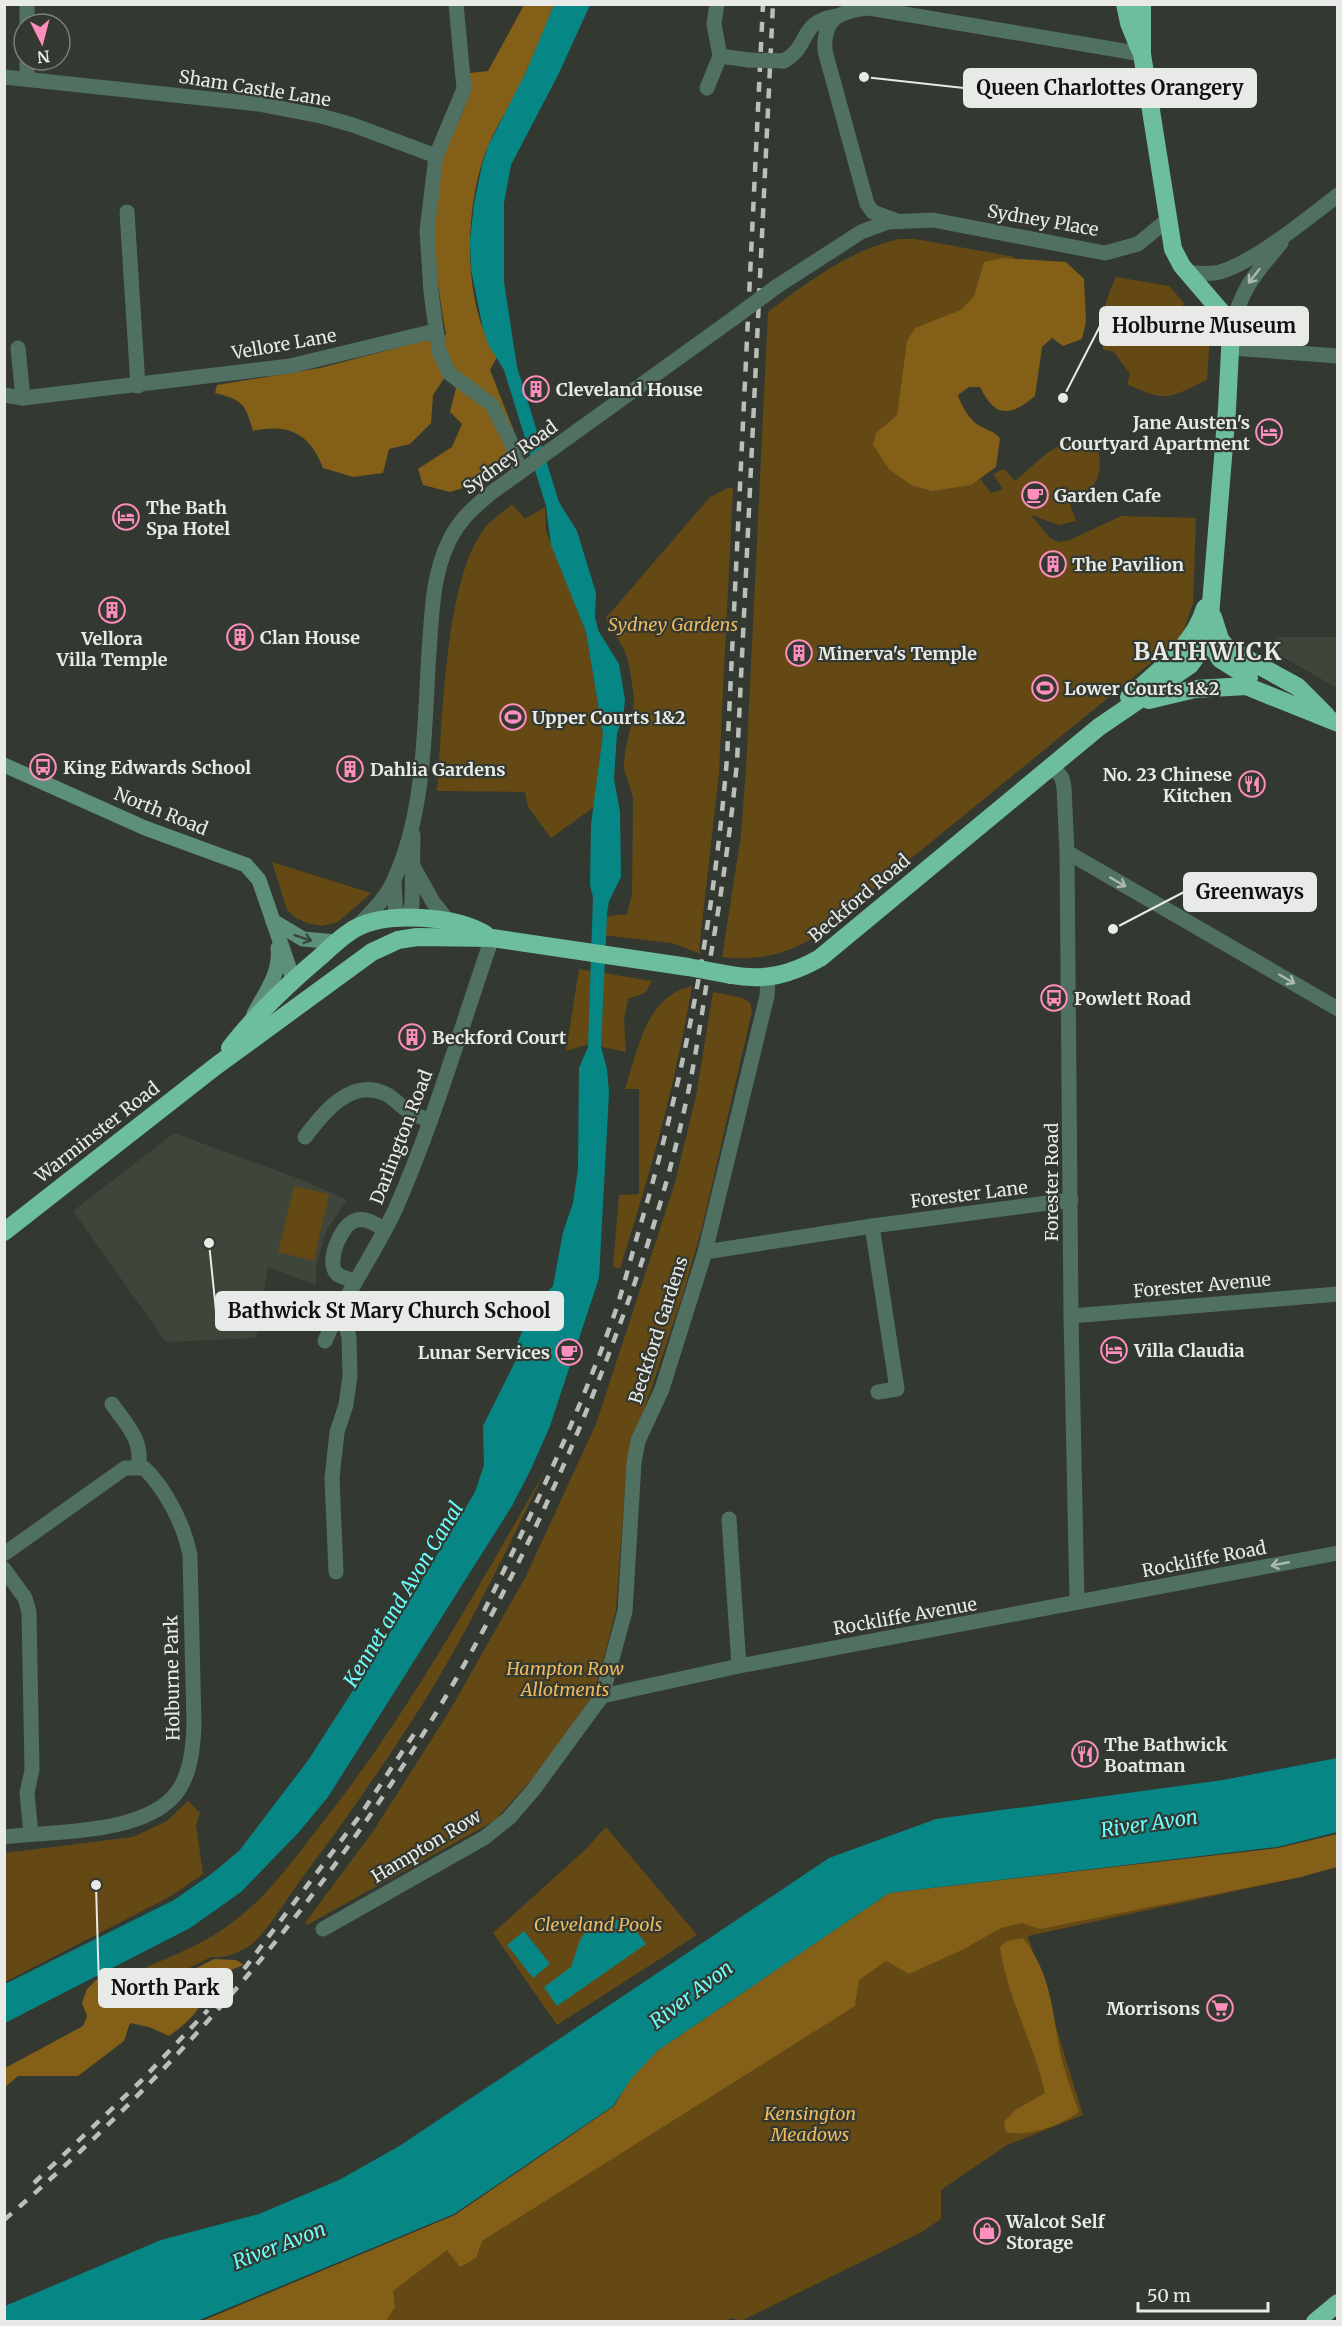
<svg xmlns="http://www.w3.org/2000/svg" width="1342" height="2326" font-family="Merriweather,serif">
	<rect width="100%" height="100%" fill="#333831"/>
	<g fill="#3e463b">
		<path d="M 1277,637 L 1337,637 L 1337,688 L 1271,650 Z"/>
		<path d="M 174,1133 L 305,1181 L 347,1200 L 326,1231 L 316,1266 L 316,1285 L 268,1267 L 256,1338 L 166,1342 L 73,1211 Z"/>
	</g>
	<g fill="#644915">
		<path d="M 899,239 L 915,239 L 1015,257 L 998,299 L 930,366 L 976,473 L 991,493 L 1003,489 L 993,474 L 1004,469 L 1015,481 C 1041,460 1063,429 1097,449 C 1107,473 1092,494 1070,504 L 1076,521 L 1059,525 L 1031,515 L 1050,538 L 1059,542 L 1070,540 L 1121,516 L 1196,518 L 1193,603 L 1182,635 L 1168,649 L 816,936 C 787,955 756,961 722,957 L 741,835 L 746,769 L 768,312 C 809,281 848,251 899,239 Z"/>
		<path d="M 1116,277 L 1169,286 L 1184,303 L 1180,312 L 1186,319 L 1195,317 L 1210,335 L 1207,380 C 1169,398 1167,403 1127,384 L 1130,374 L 1113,351 L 1103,350 C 1100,323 1104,302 1116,277 Z"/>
		<path d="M 728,488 L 733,488 L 719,773 L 699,950 L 701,954 L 672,943 L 601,935 L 602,917 L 627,914 L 632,895 L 633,799 C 632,787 623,774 624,764 C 625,739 637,715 633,691 C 631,677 629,658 622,646 C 616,635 610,631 606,618 L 710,497 Z"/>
		<path d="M 512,504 L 525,519 L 545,507 L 546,531 L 586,632 L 603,734 L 594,807 L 551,838 L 528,807 L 525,792 L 437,791 C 443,724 444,586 482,532 C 489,521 502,513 512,504 Z"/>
		<path d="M 272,862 L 371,893 L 338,922 L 322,926 L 307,923 L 296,918 L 287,910 Z"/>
		<path d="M 579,969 L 652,981 L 645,993 L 628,999 L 624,1020 L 626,1052 L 589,1044 L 566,1051 Z"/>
		<path d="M 692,986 C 676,1082 650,1175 620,1268 L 613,1267 L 619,1195 L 639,1194 L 639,1089 L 625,1089 C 638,1049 646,996 692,986 Z"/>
		<path d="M 713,992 L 743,998 L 750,1003 L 752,1011 L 703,1224 L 683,1294 L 627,1461 L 616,1610 L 595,1692 L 540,1770 L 494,1821 L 307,1925 L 305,1923 L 374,1830 L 449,1712 L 526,1576 L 596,1424 L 674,1186 L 696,1096 Z"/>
		<path d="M 294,1186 L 329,1194 L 314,1261 L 278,1252 Z"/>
		<path d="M 546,1469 C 512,1539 478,1611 438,1679 C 396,1748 350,1814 302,1878 C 291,1893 263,1938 249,1946 C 235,1954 228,1958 211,1957 L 122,2002 L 118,1986 L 123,1978 C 158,1961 198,1948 229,1925 C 264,1900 289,1866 315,1832 C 405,1720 475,1593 546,1469 Z"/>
		<path d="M 188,1801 L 200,1813 L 196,1825 L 203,1874 L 171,1896 L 5,1982 L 5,1853 L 133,1837 L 167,1821 Z"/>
		<path d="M 606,1827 L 697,1935 L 557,2025 L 493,1933 L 584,1851 Z"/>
		<path d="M 1301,1877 L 1028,1936 L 1083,2115 L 1007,2145 L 941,2190 L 941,2219 L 922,2232 L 741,2321 L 731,2318 L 725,2322 L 200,2322 L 455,2215 L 615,2106 L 889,1893 Z"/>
	</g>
	<g fill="#835f18">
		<path d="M 524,5 L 554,5 C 543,33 531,62 518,89 C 508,108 496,127 488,146 C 464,204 461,303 497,357 L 490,370 L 514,431 L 515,464 L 492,479 L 450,492 L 423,485 L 418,469 L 452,447 L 462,424 L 450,412 L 456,388 L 445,377 L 433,395 L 431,423 L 410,444 L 389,449 L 383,473 L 353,477 L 323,468 C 310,434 289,423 253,431 C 245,404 243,400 215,393 L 217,385 L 320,368 L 446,335 C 436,274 425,216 444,156 C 454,124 471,109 470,73 L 488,71 Z"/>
		<path d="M 1004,258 L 1066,262 L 1084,279 L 1086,322 L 1082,339 L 1063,346 L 1052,338 L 1042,347 L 1035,396 C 1010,417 995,418 980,387 L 969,387 L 958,395 C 961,405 970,421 980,426 C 988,431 993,430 1000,438 L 996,467 L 971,485 L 932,491 L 911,485 L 889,469 L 873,445 L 876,433 L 897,415 L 907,341 L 915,328 L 961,310 L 974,296 L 984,262 Z"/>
		<path d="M 1337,1834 L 1337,1867 L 1301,1877 L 1040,1929 L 1022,1923 L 1001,1928 L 962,1950 L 909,1974 L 886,1961 L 859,1980 L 855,2006 L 482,2241 L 476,2258 L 460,2267 L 447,2250 L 393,2291 L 395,2307 L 386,2321 L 200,2322 L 455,2215 L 614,2106 L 631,2078 L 657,2051 L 889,1893 L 1278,1848 Z"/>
		<path d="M 1023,1938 C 1048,1969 1052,2004 1058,2041 C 1062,2066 1071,2089 1079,2112 C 1059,2126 1030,2137 1006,2132 L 1004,2122 L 1015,2110 L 1045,2093 C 1034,2043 1007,1998 1000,1947 L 1006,1941 Z"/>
		<path d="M 214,1959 L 236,1960 L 244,1965 L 206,1979 C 206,2007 191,2020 169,2036 L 149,2027 L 130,2023 L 124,2041 L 78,2076 L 18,2076 L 5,2087 L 5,2068 L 83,2026 L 87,2016 L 82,2003 L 87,1989 L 96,1980 L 107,1979 L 117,1989 L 124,2005 Z"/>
	</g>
	<g fill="#068786">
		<path d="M 554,5 L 590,5 L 559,73 L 511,165 L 504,203 L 504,282 L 517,367 L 559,502 L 577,531 L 596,593 L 595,617 L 598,630 L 619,664 L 625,700 L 623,718 L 617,733 L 614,779 L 620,812 L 621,877 L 609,901 L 607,914 L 601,1047 L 607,1069 L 609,1093 L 599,1278 L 550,1426 L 532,1467 L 512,1506 L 328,1797 L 299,1832 L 241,1892 L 190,1928 L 5,2023 L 5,1984 L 174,1900 L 210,1875 L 239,1851 L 309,1759 L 393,1628 L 475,1492 L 484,1465 L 483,1426 L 515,1362 L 514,1351 L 531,1310 L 553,1286 L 563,1232 L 573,1203 L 578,1169 L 579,1068 L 588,1047 L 593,897 L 590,885 L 591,824 L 603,734 L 586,632 L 551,545 L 546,506 L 504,370 L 488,344 L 483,329 L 471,269 L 470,240 L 474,204 L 482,165 L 488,146 L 526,72 Z"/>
		<path d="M 1337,1758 L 1337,1832 L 1277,1847 L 889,1893 L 657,2051 L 631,2079 L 613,2106 L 454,2214 L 197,2321 L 5,2321 L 5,2306 L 161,2240 L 259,2214 L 339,2180 L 401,2145 L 829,1858 L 936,1819 L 1223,1780 Z"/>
		<path d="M 617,1920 L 631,1924 L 646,1944 L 557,2006 L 544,1987 L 571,1967 L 580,1940 L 589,1927 Z"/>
		<path d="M 524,1931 L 550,1964 L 533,1978 L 507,1945 Z"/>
	</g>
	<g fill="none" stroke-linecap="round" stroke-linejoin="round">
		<g stroke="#507062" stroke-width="15">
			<path d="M 717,4 L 714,24 L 720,56 L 749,60"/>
			<path d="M 27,24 L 27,4"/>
			<path d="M 784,61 C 812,45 797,22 837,16"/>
			<path d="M 4,77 L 258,104 L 321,116 L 353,125 L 436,156 L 427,231 L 431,292 L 439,351 L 449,373 L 492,405 L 510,440 L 520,472"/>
			<path d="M 27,79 L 27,60"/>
			<path d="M 707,88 L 720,56"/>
			<path d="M 436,156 L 464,89 L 456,4"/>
			<path d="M 127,212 L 138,386"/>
			<path d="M 897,221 L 873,212 L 867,204 L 825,51 C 823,18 839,11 869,8 L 1142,54"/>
			<path d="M 1187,272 C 1198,273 1208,275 1220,272 C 1256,261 1307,219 1338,195"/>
			<path d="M 776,287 L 861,232 L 888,222 L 933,220 L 1105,253 L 1138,244 L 1166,221"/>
			<path d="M 1231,331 C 1241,289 1254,275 1281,243"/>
			<path d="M 18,348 L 23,398"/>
			<path d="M 1231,348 L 1338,356"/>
			<path d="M 4,395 L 23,398 L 290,366 L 435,331"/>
			<path d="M 1052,765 L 1062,778 L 1064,787 L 1067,852 L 1071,1316 L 1077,1602"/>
			<path d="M 1067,852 L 1338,1009"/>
			<path d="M 414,868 L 433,902 L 448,921"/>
			<path d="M 394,881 L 396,919"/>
			<path d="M 407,918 L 412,905 L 413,835"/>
			<path d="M 356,928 C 369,914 385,900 393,882 C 426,812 424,727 429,652 C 432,614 432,576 449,541 C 459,520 474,507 491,493 L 734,318"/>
			<path d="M 305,1137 C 323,1113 351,1077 386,1094 C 394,1098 400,1106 408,1111 C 415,1115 423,1118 430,1121"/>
			<path d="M 872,1226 L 897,1389 L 878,1392"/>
			<path d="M 705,1252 L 872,1226 L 1071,1200"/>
			<path d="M 354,1281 C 349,1279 341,1277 337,1274 C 325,1262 341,1226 354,1221 C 364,1216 375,1224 384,1229"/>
			<path d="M 1071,1316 L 1338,1294"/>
			<path d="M 325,1341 C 345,1294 375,1253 396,1208 C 434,1121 461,1028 492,938"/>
			<path d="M 112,1404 C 126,1424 144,1441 138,1467"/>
			<path d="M 729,1519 L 739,1666"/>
			<path d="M 4,1554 L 125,1468 L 144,1468 C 166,1489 184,1525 190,1555 L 194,1725 C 193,1747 191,1772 178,1791 C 147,1835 53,1831 4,1837"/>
			<path d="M 4,1569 L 25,1598 L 29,1612 L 32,1770 L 27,1793 L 31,1834"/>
			<path d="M 336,1572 L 332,1478 L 337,1432 L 346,1405 L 350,1376 L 349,1337 L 341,1307"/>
			<path d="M 602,1696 L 739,1666 L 1338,1553"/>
			<path d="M 323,1929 L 484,1838 L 509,1818 L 534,1789 L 602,1696 L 625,1611 L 634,1463 L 638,1441 L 662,1389 L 705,1252 L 767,996 L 768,978"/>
		</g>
		<g stroke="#5c907a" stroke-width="15">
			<path d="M 4,765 L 145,828 L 246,865 L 259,880 L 293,979"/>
			<path d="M 273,921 L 303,939 L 337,942"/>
			<path d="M 254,1014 C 265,993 281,973 278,948"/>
		</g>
		<g stroke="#6cbe9c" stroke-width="18">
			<path d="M 1125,4 L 1129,23 L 1140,50"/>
			<path d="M 1213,617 L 1220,639 L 1227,648 L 1298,687 L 1326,715"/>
			<path d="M 1204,632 L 1220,659 L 1249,677"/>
			<path d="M 1129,697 C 1158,671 1193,647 1205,608"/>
			<path d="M 1149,700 L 1195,689 L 1246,686 L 1338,723"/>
			<path d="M 731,975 C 765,981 790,975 820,958 L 1099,727 L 1190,665 L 1208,640 L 1227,409 L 1231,331 L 1224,315 L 1182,266 L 1173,249 L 1142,54 L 1142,4"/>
			<path d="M 230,1048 C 256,1014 287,985 320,957 C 331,947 343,935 356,928 C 388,911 455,916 485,934"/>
			<path d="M 4,1232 L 216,1066 L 372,952 L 398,940 L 417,937 L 492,938 L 688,967"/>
			<path d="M 1315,2322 L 1338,2303"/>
		</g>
		<g stroke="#bbbeb9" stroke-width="4.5" stroke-dasharray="10 10" stroke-linecap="butt">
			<path d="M 484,1611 C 531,1516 576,1421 612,1321 C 623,1291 630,1260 639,1230 C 685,1076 714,918 727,758 L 763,4"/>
			<path d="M 244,1969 L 359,1817 L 416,1731"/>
			<path d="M 34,2183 L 140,2082 L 208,2010"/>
			<path d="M 4,2220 C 272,1989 464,1721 594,1392 C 630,1301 663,1207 684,1111 C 696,1059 703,1006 711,954 C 722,890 731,827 737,762 L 773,4"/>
		</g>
		<g stroke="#507062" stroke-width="15">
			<path d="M 749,60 L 784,61"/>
			<path d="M 734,318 L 776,287"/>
		</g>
		<path stroke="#6cbe9c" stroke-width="18" d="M 688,967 L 731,975"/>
	</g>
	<defs><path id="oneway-shaft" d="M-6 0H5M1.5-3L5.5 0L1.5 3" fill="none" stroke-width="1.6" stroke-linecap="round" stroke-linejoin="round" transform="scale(1.5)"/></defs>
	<g stroke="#abb9b1">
		<use href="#oneway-shaft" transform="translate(1254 276) rotate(128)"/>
		<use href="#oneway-shaft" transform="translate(1118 882) rotate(30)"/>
		<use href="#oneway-shaft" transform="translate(1287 979) rotate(30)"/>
		<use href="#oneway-shaft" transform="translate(1280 1564) rotate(169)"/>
	</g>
	<use stroke="#39453c" href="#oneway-shaft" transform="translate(303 938) rotate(18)"/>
	<defs>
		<g id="building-ring" transform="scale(1.35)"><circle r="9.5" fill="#333831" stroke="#fe8ebd" stroke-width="1.5"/><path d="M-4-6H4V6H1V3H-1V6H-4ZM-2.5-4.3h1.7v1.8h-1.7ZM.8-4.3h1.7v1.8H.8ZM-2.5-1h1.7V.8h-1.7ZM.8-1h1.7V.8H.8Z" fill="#fe8ebd"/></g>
		<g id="hotel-ring" transform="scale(1.35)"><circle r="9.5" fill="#333831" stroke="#fe8ebd" stroke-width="1.5"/><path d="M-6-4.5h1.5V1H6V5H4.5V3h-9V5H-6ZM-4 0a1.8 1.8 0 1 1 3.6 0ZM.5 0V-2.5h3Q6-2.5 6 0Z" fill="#fe8ebd"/></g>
		<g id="cafe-ring" transform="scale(1.35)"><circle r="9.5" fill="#333831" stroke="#fe8ebd" stroke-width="1.5"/><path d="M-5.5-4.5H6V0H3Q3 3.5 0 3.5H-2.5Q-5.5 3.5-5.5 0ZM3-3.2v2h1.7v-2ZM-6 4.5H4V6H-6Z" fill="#fe8ebd"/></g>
		<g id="stadium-ring" transform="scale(1.35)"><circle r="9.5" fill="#333831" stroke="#fe8ebd" stroke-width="1.5"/><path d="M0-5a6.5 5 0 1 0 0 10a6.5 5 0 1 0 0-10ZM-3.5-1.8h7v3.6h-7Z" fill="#fe8ebd"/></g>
		<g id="bus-ring" transform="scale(1.35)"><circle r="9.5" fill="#333831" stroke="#fe8ebd" stroke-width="1.5"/><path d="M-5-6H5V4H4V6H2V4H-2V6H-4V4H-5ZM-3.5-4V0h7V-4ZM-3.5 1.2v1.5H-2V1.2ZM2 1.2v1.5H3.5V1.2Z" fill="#fe8ebd"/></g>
		<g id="restaurant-ring" transform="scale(1.35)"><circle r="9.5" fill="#333831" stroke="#fe8ebd" stroke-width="1.5"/><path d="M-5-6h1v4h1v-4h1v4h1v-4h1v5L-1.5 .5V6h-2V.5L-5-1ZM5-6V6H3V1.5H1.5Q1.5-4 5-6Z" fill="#fe8ebd"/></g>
		<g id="supermarket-ring" transform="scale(1.35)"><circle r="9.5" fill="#333831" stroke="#fe8ebd" stroke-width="1.5"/><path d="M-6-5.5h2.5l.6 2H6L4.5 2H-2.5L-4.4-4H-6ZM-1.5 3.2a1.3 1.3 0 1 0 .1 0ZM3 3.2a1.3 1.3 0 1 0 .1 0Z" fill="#fe8ebd"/></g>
		<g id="shop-ring" transform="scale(1.35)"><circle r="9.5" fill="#333831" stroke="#fe8ebd" stroke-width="1.5"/><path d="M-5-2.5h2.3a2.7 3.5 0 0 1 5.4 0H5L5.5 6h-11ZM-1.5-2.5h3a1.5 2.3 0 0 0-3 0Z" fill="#fe8ebd"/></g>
	</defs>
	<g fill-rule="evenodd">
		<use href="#building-ring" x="536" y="389"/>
		<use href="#hotel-ring" x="1269" y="432"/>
		<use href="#cafe-ring" x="1035" y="495"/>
		<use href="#hotel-ring" x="126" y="517"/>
		<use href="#building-ring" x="1053" y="564"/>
		<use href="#building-ring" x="112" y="610"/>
		<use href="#building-ring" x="240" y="637"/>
		<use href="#building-ring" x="799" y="653"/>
		<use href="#stadium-ring" x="1045" y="688"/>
		<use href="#stadium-ring" x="513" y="717"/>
		<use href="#bus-ring" x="43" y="767"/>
		<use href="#building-ring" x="350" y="769"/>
		<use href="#restaurant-ring" x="1252" y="784"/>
		<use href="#bus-ring" x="1054" y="998"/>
		<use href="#building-ring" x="412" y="1037"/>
		<use href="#hotel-ring" x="1114" y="1350"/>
		<use href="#cafe-ring" x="569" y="1352"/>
		<use href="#restaurant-ring" x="1085" y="1754"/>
		<use href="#supermarket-ring" x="1220" y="2008"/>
		<use href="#shop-ring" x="987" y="2231"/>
	</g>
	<g text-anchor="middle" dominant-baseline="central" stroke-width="4.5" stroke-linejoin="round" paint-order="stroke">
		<g font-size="18" fill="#e7eae6" stroke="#333831">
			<text transform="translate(255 88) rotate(9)">Sham Castle Lane</text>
			<text transform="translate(1043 220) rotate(10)">Sydney Place</text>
			<text transform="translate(284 344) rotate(-10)">Vellore Lane</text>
			<text transform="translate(510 457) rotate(-36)">Sydney Road</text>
			<text transform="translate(161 811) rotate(22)">North Road</text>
			<text transform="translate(859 898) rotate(-40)">Beckford Road</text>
			<text transform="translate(97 1132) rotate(-38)">Warminster Road</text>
			<text transform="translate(401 1137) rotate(-69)">Darlington Road</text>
			<text transform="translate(1051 1182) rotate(-90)">Forester Road</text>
			<text transform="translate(969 1194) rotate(-7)">Forester Lane</text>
			<text transform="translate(1202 1285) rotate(-5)">Forester Avenue</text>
			<text transform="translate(658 1330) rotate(-72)">Beckford Gardens</text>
			<text transform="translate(1204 1559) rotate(-11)">Rockliffe Road</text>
			<text transform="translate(905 1616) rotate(-10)">Rockliffe Avenue</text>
			<text transform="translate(172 1678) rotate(-91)">Holburne Park</text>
			<text transform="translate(426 1846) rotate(-31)">Hampton Row</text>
		</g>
		<g font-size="18" font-weight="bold" fill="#e7eae6" stroke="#333831" text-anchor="start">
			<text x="556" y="389">Cleveland House</text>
			<text x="1250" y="422" text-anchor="end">Jane Austen's<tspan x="1250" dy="21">Courtyard Apartment</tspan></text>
			<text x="1054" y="495">Garden Cafe</text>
			<text x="146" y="507">The Bath<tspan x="146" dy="21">Spa Hotel</tspan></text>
			<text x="1072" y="564">The Pavilion</text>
			<text x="260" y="637">Clan House</text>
			<text x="112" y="638" text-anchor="middle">Vellora<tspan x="112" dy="21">Villa Temple</tspan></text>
			<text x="818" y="653">Minerva's Temple</text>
			<text x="1064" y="688">Lower Courts 1&amp;2</text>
			<text x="532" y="717">Upper Courts 1&amp;2</text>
			<text x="63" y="767">King Edwards School</text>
			<text x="370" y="769">Dahlia Gardens</text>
			<text x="1232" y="774" text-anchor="end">No. 23 Chinese<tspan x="1232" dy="21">Kitchen</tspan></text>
			<text x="1074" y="998">Powlett Road</text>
			<text x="432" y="1037">Beckford Court</text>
			<text x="1134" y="1350">Villa Claudia</text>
			<text x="550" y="1352" text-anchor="end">Lunar Services</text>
			<text x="1104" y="1744">The Bathwick<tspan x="1104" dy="21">Boatman</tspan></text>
			<text x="1200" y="2008" text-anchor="end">Morrisons</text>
			<text x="1006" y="2221">Walcot Self<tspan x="1006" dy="21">Storage</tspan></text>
		</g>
		<g font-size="18" font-style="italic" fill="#eeba5d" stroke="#333831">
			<text x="673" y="624">Sydney Gardens</text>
			<text x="565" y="1668">Hampton Row<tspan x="565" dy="21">Allotments</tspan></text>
			<text x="598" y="1924">Cleveland Pools</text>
			<text x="810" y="2113">Kensington<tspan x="810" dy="21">Meadows</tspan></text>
		</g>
		<g font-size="20" font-style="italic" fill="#6bfefc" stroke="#333831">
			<text transform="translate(403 1594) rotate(-59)">Kennet and Avon Canal</text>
			<text transform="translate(1149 1823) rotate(-8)">River Avon</text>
			<text transform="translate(691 1994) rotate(-37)">River Avon</text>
			<text transform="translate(279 2245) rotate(-21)">River Avon</text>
		</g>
		<g font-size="24" font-weight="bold" letter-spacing="1.5" fill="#e7eae6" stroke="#333831">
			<text x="1208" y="651">BATHWICK</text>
		</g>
	</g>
	<path fill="none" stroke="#e7eae6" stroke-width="2" d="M864 77L964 88M1063 398L1100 326M1113 929L1184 892M209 1243L216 1311M96 1885L99 1988"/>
	<g fill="#e7eae6" stroke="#333831" stroke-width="2">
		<circle cx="864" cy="77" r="6"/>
		<circle cx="1063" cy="398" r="6"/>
		<circle cx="1113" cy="929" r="6"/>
		<circle cx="209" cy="1243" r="6"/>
		<circle cx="96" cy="1885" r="6"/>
	</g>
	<g fill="#e7eae6" stroke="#e7eae6" stroke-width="2">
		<rect x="964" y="69" width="292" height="38" rx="6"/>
		<rect x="1100" y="307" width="208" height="38" rx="6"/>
		<rect x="1184" y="873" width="132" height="38" rx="6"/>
		<rect x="216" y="1292" width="347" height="38" rx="6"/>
		<rect x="99" y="1969" width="133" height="38" rx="6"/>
	</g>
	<g font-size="20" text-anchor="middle" font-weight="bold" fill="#111">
		<text x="1110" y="95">Queen Charlottes Orangery</text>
		<text x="1204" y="333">Holburne Museum</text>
		<text x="1250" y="899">Greenways</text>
		<text x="389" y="1318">Bathwick St Mary Church School</text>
		<text x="165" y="1995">North Park</text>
	</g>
	<rect width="1342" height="2326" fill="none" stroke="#e7eae6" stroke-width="12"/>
	<g transform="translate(42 42) rotate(174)"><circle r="28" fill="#333831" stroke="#7b7f79" stroke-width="1.5"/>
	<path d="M0-4.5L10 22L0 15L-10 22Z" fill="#fe8ebd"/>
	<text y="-9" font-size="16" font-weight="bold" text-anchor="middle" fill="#e7eae6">N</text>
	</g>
	<path d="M1138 2302v9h130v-9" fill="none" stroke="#e7eae6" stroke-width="3"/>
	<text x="1147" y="2302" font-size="18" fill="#e7eae6" stroke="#333831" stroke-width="4.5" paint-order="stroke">50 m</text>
</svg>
